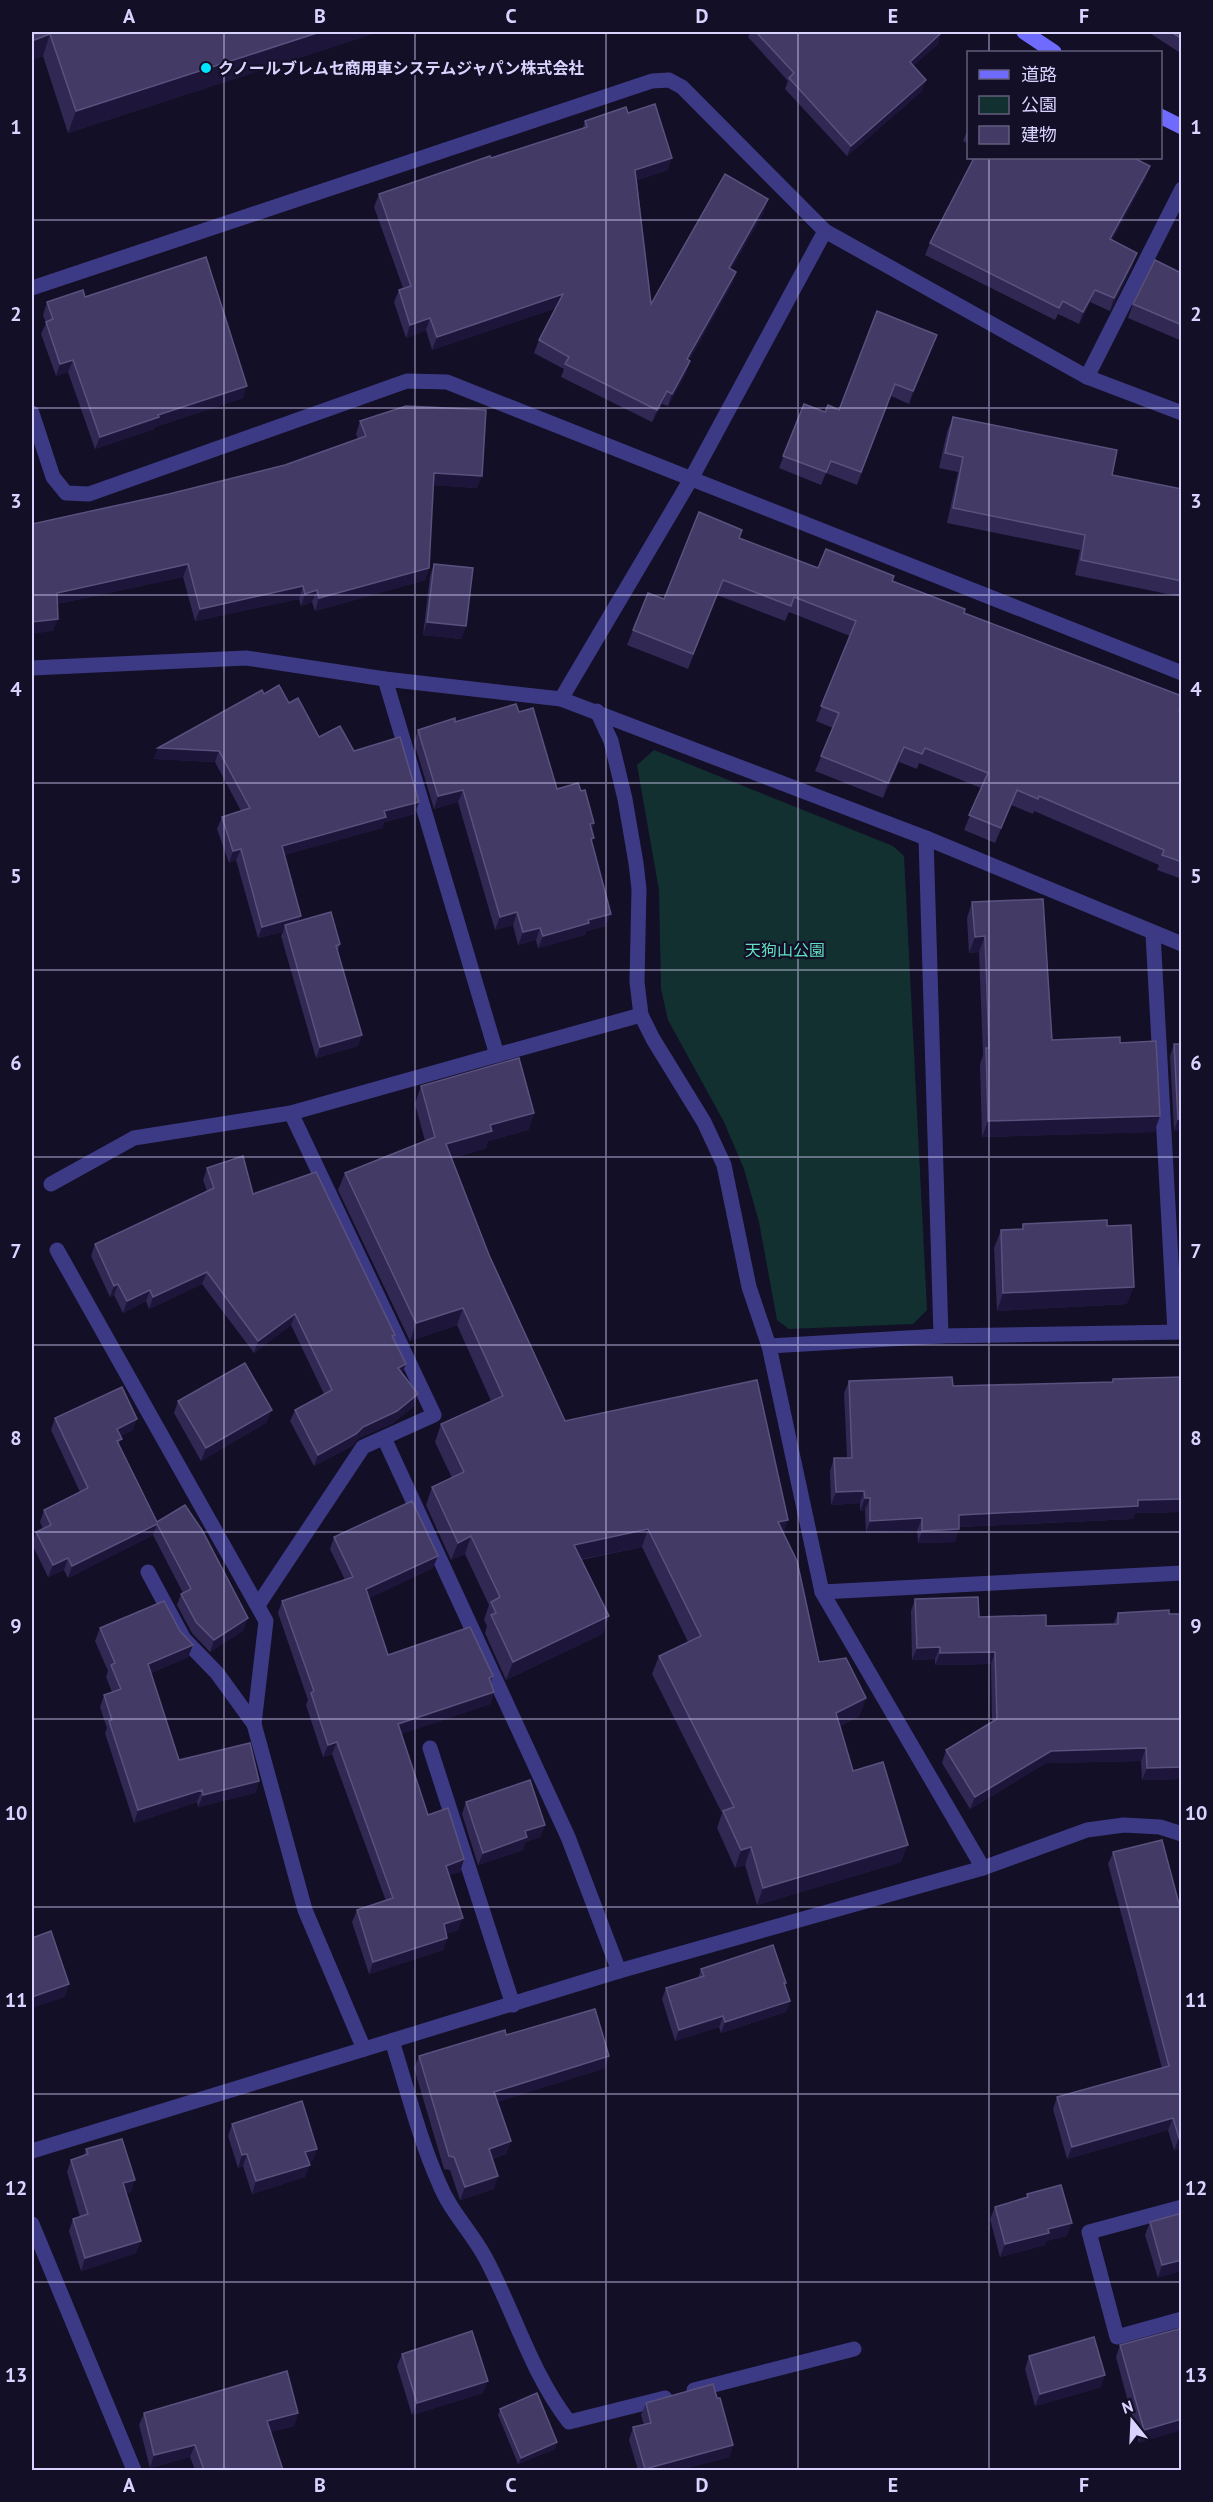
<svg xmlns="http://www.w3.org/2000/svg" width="1213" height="2502" font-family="'PT Sans','Noto Sans JP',sans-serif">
	<rect width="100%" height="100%" fill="#130f26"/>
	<path fill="#12302f" d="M 654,750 L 893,846 L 904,856 L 927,1310 L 913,1324 L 789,1329 L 777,1320 L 759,1222 L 744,1169 L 724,1122 L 668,1020 L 661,989 L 659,890 L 637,765 Z"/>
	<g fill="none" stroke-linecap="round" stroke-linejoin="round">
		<g stroke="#3d3a85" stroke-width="15">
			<path d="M 148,1572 L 184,1639 L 217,1673 L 254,1724"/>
			<path d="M 430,1748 L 513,2005"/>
			<path d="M 392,2041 C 407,2088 419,2138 439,2183 C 450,2211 471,2231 485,2257 C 515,2313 530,2371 569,2422 L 665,2398"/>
			<path d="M 694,2390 L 854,2349"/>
		</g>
		<g stroke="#3d3a85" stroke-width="15">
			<path d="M 32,288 L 652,81 L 669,80 L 682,87 L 825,231 L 1087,377 L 1182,413"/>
			<path d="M 1087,377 L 1182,189"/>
			<path d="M 32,413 L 53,477 L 66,493 L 89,494 L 407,381 L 447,382 L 1182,673"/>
			<path d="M 32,668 L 246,658 L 385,679 L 561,699 L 926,838 L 1182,944"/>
			<path d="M 385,679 L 497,1055 L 641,1015"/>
			<path d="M 561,699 L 691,479 L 825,231"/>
			<path d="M 597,711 L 611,741 L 625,799 L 636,863 L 639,889 L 637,982 L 641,1015 L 653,1039 L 704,1122 L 724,1165 L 749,1287 L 769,1346 L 822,1592 L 983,1868"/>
			<path d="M 926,838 L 941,1336"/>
			<path d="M 1153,934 L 1175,1332"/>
			<path d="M 51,1184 L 134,1138 L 291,1113 L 497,1055"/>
			<path d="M 57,1250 L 266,1621 L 254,1724 L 305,1910 L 364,2049"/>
			<path d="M 769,1346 L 941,1336 L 1182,1332"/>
			<path d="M 384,1438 L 568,1837 L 619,1971"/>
			<path d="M 822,1592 L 1182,1573"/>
			<path d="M 258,1605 L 363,1447 L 434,1415 L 291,1113"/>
			<path d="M 32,2151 L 619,1971 L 983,1868 L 1087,1830 L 1124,1825 L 1160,1827 L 1182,1834"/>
			<path d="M 1182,2207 L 1089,2232 L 1117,2337 L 1182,2319"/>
			<path d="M 32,2224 L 134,2470"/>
		</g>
		<g stroke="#6f6bff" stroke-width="15">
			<path d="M 1024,32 L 1054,52"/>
			<path d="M 1160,116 L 1182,127"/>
		</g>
	</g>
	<g fill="#312854">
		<path d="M 32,32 L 378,32 L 68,133 L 43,56 L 32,60 Z"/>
		<path d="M 750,32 L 940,32 L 941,33 L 938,44 L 913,66 L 922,91 L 847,156 L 785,89 L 788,81 L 748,37 Z"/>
		<path d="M 1148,32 L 1182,32 L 1182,54 Z"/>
		<path d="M 628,113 L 668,170 L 637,180 L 651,304 L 764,212 L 731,269 L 736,272 L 732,284 L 689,360 L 686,373 L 668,406 L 662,404 L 652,422 L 561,377 L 564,369 L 534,353 L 539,340 L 556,308 L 432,350 L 426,330 L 406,338 L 394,302 L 399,290 L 403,288 L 374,207 L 379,194 L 583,128 L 585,121 Z"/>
		<path d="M 969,126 L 969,144 L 963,141 Z"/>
		<path d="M 1150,166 L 1145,179 L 1112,240 L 1133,265 L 1110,311 L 1090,302 L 1079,324 L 1058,314 L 1055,320 L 925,255 L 930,243 Z"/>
		<path d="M 1182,267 L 1182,341 L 1128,318 L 1133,304 L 1179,272 Z"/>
		<path d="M 85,297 L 243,398 L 155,427 L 154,429 L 95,449 L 68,372 L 56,376 L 41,334 L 46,323 L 43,315 L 47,302 Z"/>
		<path d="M 937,335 L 909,404 L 891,396 L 857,485 L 826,473 L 821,485 L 779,468 L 804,404 L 825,412 L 839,410 Z"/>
		<path d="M 953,417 L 1112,475 L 1182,489 L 1182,597 L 1075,575 L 1080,550 L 947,523 L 958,472 L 939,468 L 947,432 Z"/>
		<path d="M 360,421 L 477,488 L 433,485 L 429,568 L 425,580 L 315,611 L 312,602 L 301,606 L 299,599 L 195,621 L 183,577 L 57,604 L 53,631 L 32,524 L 169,494 L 285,465 L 358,439 L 356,434 Z"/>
		<path d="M 739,538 L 818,568 L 892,581 L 1182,712 L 1182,879 L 1157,870 L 1159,865 L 1034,811 L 1033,814 L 1011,805 L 995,843 L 964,830 L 981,788 L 919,763 L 917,769 L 899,762 L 883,798 L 815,771 L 833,728 L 816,721 L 850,636 L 789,612 L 785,621 L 717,595 L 688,669 L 627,645 L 633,630 Z"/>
		<path d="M 434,564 L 466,626 L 461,639 L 423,635 L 430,576 Z"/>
		<path d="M 264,694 L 289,703 L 319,737 L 354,751 L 415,814 L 384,822 L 382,828 L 284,855 L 299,921 L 340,944 L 338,951 L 358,1046 L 316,1058 L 281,936 L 283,932 L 258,938 L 236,860 L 229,863 L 217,829 L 222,817 L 241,811 L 215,762 L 154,759 L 158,748 Z"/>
		<path d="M 519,712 L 557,789 L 581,791 L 594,823 L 592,831 L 592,843 L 606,926 L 586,931 L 585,935 L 538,948 L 536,940 L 518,945 L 513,925 L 495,930 L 458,802 L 434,809 L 414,742 L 418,730 L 455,722 Z"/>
		<path d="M 972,902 L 1052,1040 L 1120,1043 L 1160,1116 L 1154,1132 L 982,1137 L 980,1064 L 983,1055 L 979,952 L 969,953 L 967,918 Z"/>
		<path d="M 1182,979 L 1182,1040 L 1179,985 Z"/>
		<path d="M 1174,1044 L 1182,1044 L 1182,1131 L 1174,1131 L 1170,1056 Z"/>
		<path d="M 421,1086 L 534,1113 L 528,1130 L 488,1141 L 486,1148 L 452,1158 L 489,1255 L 565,1421 L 788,1520 L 783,1533 L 819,1662 L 866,1698 L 859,1716 L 840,1726 L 853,1771 L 901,1862 L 757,1905 L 745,1865 L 735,1868 L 717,1828 L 722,1813 L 652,1674 L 659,1656 L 688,1642 L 642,1547 L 581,1560 L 609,1616 L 602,1634 L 506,1680 L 485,1633 L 487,1626 L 484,1620 L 489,1605 L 465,1554 L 451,1560 L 426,1505 L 432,1487 L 452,1478 L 435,1442 L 441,1424 L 491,1401 L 457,1325 L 410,1341 L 338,1190 L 345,1173 L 425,1141 L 415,1104 Z"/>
		<path d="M 207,1168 L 253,1194 L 393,1340 L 406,1364 L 402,1373 L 414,1406 L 393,1423 L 359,1438 L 352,1446 L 314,1466 L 290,1421 L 295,1410 L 324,1394 L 291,1325 L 254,1353 L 202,1284 L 149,1309 L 146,1301 L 123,1313 L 114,1295 L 110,1297 L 91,1256 L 95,1244 L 207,1191 L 203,1180 Z"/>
		<path d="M 1023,1224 L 1127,1304 L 997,1311 L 994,1248 L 1001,1230 L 1022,1229 Z"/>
		<path d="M 1182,1377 L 1182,1512 L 1135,1513 L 1133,1519 L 959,1527 L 955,1542 L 918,1543 L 917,1531 L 866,1533 L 865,1510 L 860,1511 L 860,1503 L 831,1505 L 830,1471 L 834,1458 L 847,1458 L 844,1393 L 849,1381 L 953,1386 L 1112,1382 L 1113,1379 Z"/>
		<path d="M 178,1401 L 267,1422 L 201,1461 L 174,1413 Z"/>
		<path d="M 55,1418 L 133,1430 L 120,1436 L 119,1446 L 157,1522 L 244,1630 L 210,1652 L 192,1633 L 177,1605 L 181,1594 L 183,1593 L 153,1535 L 68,1578 L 64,1570 L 48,1577 L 32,1544 L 36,1532 L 43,1529 L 40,1522 L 44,1510 L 80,1492 L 51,1430 Z"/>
		<path d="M 334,1537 L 433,1568 L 369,1598 L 388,1655 L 493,1676 L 491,1683 L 494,1692 L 490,1704 L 401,1734 L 428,1815 L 464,1859 L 460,1872 L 449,1875 L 458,1930 L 446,1934 L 447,1938 L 443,1950 L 369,1974 L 352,1922 L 357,1910 L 386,1901 L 332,1754 L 323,1757 L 306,1705 L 308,1700 L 278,1613 L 282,1601 L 345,1580 L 330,1549 Z"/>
		<path d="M 915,1599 L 979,1617 L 1046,1626 L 1113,1625 L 1118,1613 L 1182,1614 L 1182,1779 L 1142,1780 L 1141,1761 L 1046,1763 L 970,1809 L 942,1763 L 946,1750 L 992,1722 L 991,1664 L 935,1665 L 935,1659 L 912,1660 L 911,1611 Z"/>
		<path d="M 100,1628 L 180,1631 L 193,1645 L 188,1657 L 151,1673 L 179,1760 L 259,1781 L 255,1793 L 198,1807 L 197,1802 L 134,1823 L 105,1733 L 107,1728 L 100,1707 L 104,1695 L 112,1692 L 106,1677 L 108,1671 L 95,1641 Z"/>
		<path d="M 466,1802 L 545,1825 L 540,1837 L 525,1842 L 523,1850 L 478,1865 L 462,1814 Z"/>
		<path d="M 1162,1840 L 1182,2148 L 1174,2150 L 1168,2130 L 1067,2159 L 1053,2109 L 1057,2097 L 1162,2068 L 1108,1864 L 1113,1852 Z"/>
		<path d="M 701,1969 L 790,2001 L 786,2012 L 721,2033 L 719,2027 L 675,2041 L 662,1999 L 666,1988 L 698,1978 Z"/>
		<path d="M 506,2035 L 609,2056 L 605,2068 L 497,2102 L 511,2141 L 506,2154 L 492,2159 L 494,2189 L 460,2200 L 450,2170 L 444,2169 L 414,2068 L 419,2056 Z"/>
		<path d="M 232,2124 L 317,2149 L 312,2161 L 309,2162 L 305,2177 L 252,2194 L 243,2166 L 238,2168 L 228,2136 Z"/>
		<path d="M 86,2149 L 131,2192 L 126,2193 L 136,2253 L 81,2271 L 69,2231 L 73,2219 L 80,2217 L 67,2172 L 71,2160 L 84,2156 Z"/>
		<path d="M 1027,2194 L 1067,2236 L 1046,2241 L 1045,2245 L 1000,2257 L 990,2219 L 995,2207 L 1026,2198 Z"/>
		<path d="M 1182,2213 L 1158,2278 L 1145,2235 L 1150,2222 Z"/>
		<path d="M 1182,2328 L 1139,2443 L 1116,2357 L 1120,2345 Z"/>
		<path d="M 402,2354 L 483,2393 L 412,2415 L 397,2366 Z"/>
		<path d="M 1029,2356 L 1101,2387 L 1035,2406 L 1025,2369 Z"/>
		<path d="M 646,2403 L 733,2445 L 729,2457 L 680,2470 L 638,2470 L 629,2440 L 633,2427 L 644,2425 L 641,2415 Z"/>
		<path d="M 500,2409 L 557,2442 L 555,2449 L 518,2464 L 498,2415 Z"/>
		<path d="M 144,2413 L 298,2413 L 294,2426 L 270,2432 L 283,2470 L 195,2470 L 190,2457 L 150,2468 L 139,2425 Z"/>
	</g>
	<g fill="#1d163a">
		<path d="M 320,32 L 378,32 L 68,133 L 76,111 Z"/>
		<path d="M 941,33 L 938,44 L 906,73 L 910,62 Z"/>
		<path d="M 50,34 L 43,56 L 32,60 L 32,41 Z"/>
		<path d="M 926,80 L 922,91 L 847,156 L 851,146 Z"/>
		<path d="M 672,158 L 668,170 L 631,182 L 635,170 Z"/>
		<path d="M 1150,166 L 1145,179 L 1106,252 L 1110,239 Z"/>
		<path d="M 768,199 L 764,212 L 725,280 L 729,268 Z"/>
		<path d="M 1137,253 L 1133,265 L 1110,311 L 1114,298 Z"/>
		<path d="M 736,272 L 732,284 L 682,372 L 687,359 Z"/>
		<path d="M 1095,290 L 1090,302 L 1079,324 L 1083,312 Z"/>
		<path d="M 563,294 L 559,307 L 432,350 L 437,337 Z"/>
		<path d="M 430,318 L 426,330 L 406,338 L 410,325 Z"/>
		<path d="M 937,335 L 932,348 L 909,404 L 913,391 Z"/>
		<path d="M 73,360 L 68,372 L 56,376 L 60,364 Z"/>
		<path d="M 690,361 L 686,373 L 668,406 L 672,394 Z"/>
		<path d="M 247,386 L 243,398 L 155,427 L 154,429 L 95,449 L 100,437 L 158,415 Z"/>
		<path d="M 667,391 L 662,404 L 652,422 L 657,410 Z"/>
		<path d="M 434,473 L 482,476 L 477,488 L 429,485 Z"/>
		<path d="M 188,564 L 183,577 L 52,605 L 57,593 Z"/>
		<path d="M 429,568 L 425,580 L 315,611 L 319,598 Z"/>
		<path d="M 303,586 L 299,599 L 195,621 L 200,609 Z"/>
		<path d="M 317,590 L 312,602 L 301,606 L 305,594 Z"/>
		<path d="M 58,619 L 53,631 L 32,634 L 32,622 Z"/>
		<path d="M 427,622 L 466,626 L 461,639 L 423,635 Z"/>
		<path d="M 904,747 L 899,762 L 883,798 L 888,783 Z"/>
		<path d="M 158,748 L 219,751 L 215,762 L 154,759 Z"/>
		<path d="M 463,790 L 458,802 L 434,809 L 438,796 Z"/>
		<path d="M 419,802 L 415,814 L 384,822 L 382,828 L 278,857 L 282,846 L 384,811 Z"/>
		<path d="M 594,823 L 590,836 L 590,824 Z"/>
		<path d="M 241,849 L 236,860 L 229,863 L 233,851 Z"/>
		<path d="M 517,912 L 513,925 L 495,930 L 500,917 Z"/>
		<path d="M 611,914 L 606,926 L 586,931 L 585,935 L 538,948 L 543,936 L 588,920 Z"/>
		<path d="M 301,916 L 297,928 L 285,925 L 283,932 L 258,938 L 262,927 Z"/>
		<path d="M 540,928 L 536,940 L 518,945 L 523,932 Z"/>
		<path d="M 985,936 L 979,952 L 969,953 L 975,937 Z"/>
		<path d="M 362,1035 L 358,1046 L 316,1058 L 320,1047 Z"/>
		<path d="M 534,1113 L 528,1130 L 488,1141 L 486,1148 L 440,1161 L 446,1144 L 490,1125 Z"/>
		<path d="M 1160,1116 L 1154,1132 L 982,1137 L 988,1121 Z"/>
		<path d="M 1182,1118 L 1182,1131 L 1174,1131 L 1178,1119 Z"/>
		<path d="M 207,1272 L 202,1284 L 149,1309 L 153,1297 Z"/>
		<path d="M 118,1284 L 114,1295 L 110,1297 L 114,1286 Z"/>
		<path d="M 1134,1287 L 1127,1304 L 997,1311 L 1003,1293 Z"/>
		<path d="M 150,1290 L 146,1301 L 123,1313 L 127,1301 Z"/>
		<path d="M 463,1308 L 457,1325 L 410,1341 L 416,1323 Z"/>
		<path d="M 295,1314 L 291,1325 L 254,1353 L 258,1341 Z"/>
		<path d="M 406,1364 L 401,1376 L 398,1368 Z"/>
		<path d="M 418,1394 L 414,1406 L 393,1423 L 359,1438 L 352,1446 L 314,1466 L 318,1455 L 363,1427 Z"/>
		<path d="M 272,1410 L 267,1422 L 201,1461 L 206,1448 Z"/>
		<path d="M 137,1419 L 133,1430 L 112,1440 L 117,1429 Z"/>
		<path d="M 864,1491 L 860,1503 L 831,1505 L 836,1492 Z"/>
		<path d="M 865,1498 L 870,1498 L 865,1510 L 860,1511 Z"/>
		<path d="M 1182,1499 L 1182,1512 L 1135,1513 L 1133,1519 L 954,1527 L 959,1515 L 1138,1500 Z"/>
		<path d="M 922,1518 L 917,1531 L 866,1533 L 870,1521 Z"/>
		<path d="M 788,1520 L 782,1537 L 778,1522 Z"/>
		<path d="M 157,1524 L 153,1535 L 68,1578 L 72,1566 Z"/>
		<path d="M 648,1529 L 642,1547 L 567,1562 L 574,1545 Z"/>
		<path d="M 959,1529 L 955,1542 L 918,1543 L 922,1531 Z"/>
		<path d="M 471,1536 L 465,1554 L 451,1560 L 458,1543 Z"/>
		<path d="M 438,1556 L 433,1568 L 362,1602 L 366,1589 Z"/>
		<path d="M 68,1558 L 64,1570 L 48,1577 L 53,1565 Z"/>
		<path d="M 609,1616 L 602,1634 L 506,1680 L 513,1662 Z"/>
		<path d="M 248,1618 L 244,1630 L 210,1652 L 214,1640 Z"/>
		<path d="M 193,1645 L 188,1657 L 144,1676 L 148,1664 Z"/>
		<path d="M 940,1647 L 935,1659 L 912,1660 L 917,1648 Z"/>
		<path d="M 995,1652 L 991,1664 L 935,1665 L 940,1653 Z"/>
		<path d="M 494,1692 L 490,1704 L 393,1737 L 398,1724 Z"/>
		<path d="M 866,1698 L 859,1716 L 829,1731 L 836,1713 Z"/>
		<path d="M 337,1742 L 332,1754 L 323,1757 L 328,1745 Z"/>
		<path d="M 1146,1748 L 1141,1761 L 1046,1763 L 970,1809 L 975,1797 L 1051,1751 Z"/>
		<path d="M 1182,1767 L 1182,1779 L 1142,1780 L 1147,1768 Z"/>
		<path d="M 259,1781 L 255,1793 L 198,1807 L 203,1795 Z"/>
		<path d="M 202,1790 L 197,1802 L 134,1823 L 138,1810 Z"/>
		<path d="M 545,1825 L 540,1837 L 525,1842 L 523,1850 L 478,1865 L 483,1853 L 525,1831 Z"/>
		<path d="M 908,1845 L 901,1862 L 757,1905 L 763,1888 Z"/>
		<path d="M 751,1847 L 745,1865 L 735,1868 L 741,1850 Z"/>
		<path d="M 464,1859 L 460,1872 L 441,1878 L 446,1866 Z"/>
		<path d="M 463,1918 L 458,1930 L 439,1937 L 444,1924 Z"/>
		<path d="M 447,1938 L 443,1950 L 369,1974 L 373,1962 Z"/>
		<path d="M 69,1984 L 65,1997 L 32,2008 L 32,1997 Z"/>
		<path d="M 790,2001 L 786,2012 L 721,2033 L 725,2022 Z"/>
		<path d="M 723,2016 L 719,2027 L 675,2041 L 679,2030 Z"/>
		<path d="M 609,2056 L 605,2068 L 489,2105 L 494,2092 Z"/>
		<path d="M 1173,2118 L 1168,2130 L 1067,2159 L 1072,2147 Z"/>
		<path d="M 1182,2137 L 1182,2148 L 1174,2150 L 1179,2138 Z"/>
		<path d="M 511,2141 L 506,2154 L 484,2161 L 489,2149 Z"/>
		<path d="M 317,2149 L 312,2161 L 301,2165 L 305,2152 Z"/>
		<path d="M 247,2154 L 243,2166 L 238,2168 L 242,2155 Z"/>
		<path d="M 310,2165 L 305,2177 L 252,2194 L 256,2181 Z"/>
		<path d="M 498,2176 L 494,2189 L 460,2200 L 465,2187 Z"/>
		<path d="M 135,2180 L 131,2192 L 118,2196 L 123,2183 Z"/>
		<path d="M 1072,2223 L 1067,2236 L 1046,2241 L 1045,2245 L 1000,2257 L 1005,2244 L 1048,2229 Z"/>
		<path d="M 141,2241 L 136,2253 L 81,2271 L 85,2258 Z"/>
		<path d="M 1182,2260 L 1182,2271 L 1158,2278 L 1162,2265 Z"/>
		<path d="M 1105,2375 L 1101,2387 L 1035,2406 L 1040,2394 Z"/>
		<path d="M 488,2381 L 483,2393 L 412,2415 L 417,2403 Z"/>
		<path d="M 298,2413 L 294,2426 L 262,2434 L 267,2421 Z"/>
		<path d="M 1182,2419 L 1182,2430 L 1139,2443 L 1144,2430 Z"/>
		<path d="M 557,2442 L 555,2449 L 518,2464 L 521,2458 Z"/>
		<path d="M 195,2445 L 190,2457 L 150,2468 L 154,2455 Z"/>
		<path d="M 733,2445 L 729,2457 L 680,2470 L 645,2470 L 645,2469 Z"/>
	</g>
	<g fill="#433a66" stroke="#5a527e" stroke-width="1.5">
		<path d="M 32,32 L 320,32 L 76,111 L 50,34 L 32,41 Z"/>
		<path d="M 756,32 L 940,32 L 941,33 L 910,62 L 926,80 L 851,146 L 789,78 L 794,73 Z"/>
		<path d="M 1171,32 L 1182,32 L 1182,39 Z"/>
		<path d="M 655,104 L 672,158 L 635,170 L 651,304 L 725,174 L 768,199 L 729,268 L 736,272 L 687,359 L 690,361 L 672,394 L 667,391 L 657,410 L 565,364 L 569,357 L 539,340 L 563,294 L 437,337 L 430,318 L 410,325 L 399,290 L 411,286 L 379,194 L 490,156 L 491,158 L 587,127 L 585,121 L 626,107 L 628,113 Z"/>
		<path d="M 974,158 L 1134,158 L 1150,166 L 1110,239 L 1137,253 L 1114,298 L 1095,290 L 1083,312 L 1063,301 L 1059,308 L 930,243 Z"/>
		<path d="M 206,257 L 247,386 L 158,415 L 159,417 L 100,437 L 73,360 L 60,364 L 46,322 L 53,319 L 47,302 L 83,290 L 85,297 Z"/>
		<path d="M 1155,260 L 1179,272 L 1182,267 L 1182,325 L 1133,304 Z"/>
		<path d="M 877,311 L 937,335 L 913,391 L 895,384 L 861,472 L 831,461 L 826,472 L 783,456 L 804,404 L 825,412 L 828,405 L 839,410 Z"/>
		<path d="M 406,406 L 486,410 L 482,476 L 434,473 L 429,568 L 319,598 L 317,590 L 305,594 L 303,586 L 200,609 L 188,564 L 57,593 L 58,619 L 32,622 L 32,524 L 169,494 L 285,465 L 366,436 L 360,421 Z"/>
		<path d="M 953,417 L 1117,450 L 1112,475 L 1182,489 L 1182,581 L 1081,560 L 1085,535 L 953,508 L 963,457 L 945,453 Z"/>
		<path d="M 699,512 L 742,530 L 739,538 L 818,568 L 826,549 L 894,576 L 892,581 L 965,609 L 964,613 L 1182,696 L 1182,704 L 1179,711 L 1182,712 L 1182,862 L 1162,855 L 1164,850 L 1039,796 L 1038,799 L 1017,790 L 1001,828 L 969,815 L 988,773 L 925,748 L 922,754 L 904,747 L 888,783 L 821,756 L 839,713 L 821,706 L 856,621 L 794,597 L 791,606 L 723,580 L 693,654 L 633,630 L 648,593 L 664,599 Z"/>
		<path d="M 434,564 L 473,568 L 466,626 L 427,622 Z"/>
		<path d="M 279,685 L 289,703 L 298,698 L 319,737 L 340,726 L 354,751 L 400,737 L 419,802 L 384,811 L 386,817 L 282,846 L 301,916 L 262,927 L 241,849 L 233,851 L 222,817 L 250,808 L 219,751 L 158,748 L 262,690 L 264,694 Z"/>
		<path d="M 516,704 L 519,712 L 533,708 L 557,789 L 578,783 L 581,791 L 585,790 L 594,823 L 590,824 L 594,838 L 591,839 L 611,914 L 588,920 L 589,923 L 543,936 L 540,928 L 523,932 L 517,912 L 500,917 L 463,790 L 438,796 L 418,730 L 455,718 L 455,722 Z"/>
		<path d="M 1043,899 L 1052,1040 L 1120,1037 L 1120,1043 L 1156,1041 L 1160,1116 L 988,1121 L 986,1048 L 989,1048 L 985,936 L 975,937 L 972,902 Z"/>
		<path d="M 331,912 L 340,944 L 336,946 L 362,1035 L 320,1047 L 285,925 Z"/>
		<path d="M 1174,1044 L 1182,1044 L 1182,1118 L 1178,1119 Z"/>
		<path d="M 519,1058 L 534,1113 L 490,1125 L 492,1131 L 446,1144 L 489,1255 L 565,1421 L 757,1380 L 788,1520 L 778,1522 L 797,1561 L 819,1662 L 846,1658 L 866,1698 L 836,1713 L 853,1771 L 883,1762 L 908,1845 L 763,1888 L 751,1847 L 741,1850 L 723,1811 L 734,1807 L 659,1656 L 701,1636 L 648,1529 L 574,1545 L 609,1616 L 513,1662 L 491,1615 L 496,1613 L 491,1602 L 500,1597 L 471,1536 L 458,1543 L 432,1487 L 464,1472 L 441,1424 L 503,1396 L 463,1308 L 416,1323 L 345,1173 L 435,1137 L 421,1086 Z"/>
		<path d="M 243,1156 L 253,1194 L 316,1172 L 395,1335 L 392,1336 L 406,1364 L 398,1368 L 418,1394 L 397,1411 L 363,1427 L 356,1434 L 318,1455 L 295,1410 L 332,1390 L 295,1314 L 258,1341 L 207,1272 L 153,1297 L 150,1290 L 127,1301 L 118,1284 L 114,1286 L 95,1244 L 214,1188 L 207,1168 Z"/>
		<path d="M 1107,1220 L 1107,1226 L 1131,1225 L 1134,1287 L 1003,1293 L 1001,1230 L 1023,1229 L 1023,1224 Z"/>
		<path d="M 245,1363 L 272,1410 L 206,1448 L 178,1401 Z"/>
		<path d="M 952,1377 L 953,1386 L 1113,1382 L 1113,1379 L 1182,1377 L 1182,1499 L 1138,1500 L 1138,1506 L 959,1515 L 959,1529 L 922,1531 L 922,1518 L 870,1521 L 870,1498 L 865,1498 L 864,1491 L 836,1492 L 834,1458 L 852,1458 L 849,1381 Z"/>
		<path d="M 122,1387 L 137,1419 L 117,1429 L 122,1439 L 117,1441 L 157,1522 L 185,1505 L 202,1530 L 248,1618 L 214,1640 L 196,1622 L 181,1594 L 191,1589 L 157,1524 L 72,1566 L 68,1558 L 53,1565 L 36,1532 L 51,1525 L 44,1510 L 88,1488 L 55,1418 Z"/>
		<path d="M 412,1501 L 438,1556 L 366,1589 L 388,1655 L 470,1627 L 493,1676 L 489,1678 L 494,1692 L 398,1724 L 428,1815 L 448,1808 L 464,1859 L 446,1866 L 463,1918 L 444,1924 L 447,1938 L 373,1962 L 357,1910 L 393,1898 L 337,1742 L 328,1745 L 311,1693 L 314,1691 L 282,1601 L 353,1577 L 334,1537 Z"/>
		<path d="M 978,1597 L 979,1617 L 1046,1615 L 1046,1626 L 1118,1624 L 1118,1613 L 1169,1610 L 1169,1614 L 1182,1614 L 1182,1767 L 1147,1768 L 1146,1748 L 1051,1751 L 975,1797 L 946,1750 L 997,1719 L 995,1652 L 940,1653 L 940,1647 L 917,1648 L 915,1599 Z"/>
		<path d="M 164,1601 L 180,1631 L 193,1645 L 148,1664 L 179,1760 L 250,1743 L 259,1781 L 203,1795 L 202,1790 L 138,1810 L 109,1721 L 112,1720 L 104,1695 L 121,1689 L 111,1665 L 115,1663 L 100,1628 Z"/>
		<path d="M 530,1780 L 545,1825 L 525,1831 L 527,1837 L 483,1853 L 466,1802 Z"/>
		<path d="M 1162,1840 L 1182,1915 L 1182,2137 L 1179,2138 L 1173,2118 L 1072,2147 L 1057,2097 L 1169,2066 L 1113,1852 Z"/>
		<path d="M 51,1931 L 69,1984 L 32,1997 L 32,1938 Z"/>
		<path d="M 773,1945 L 786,1983 L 784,1983 L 790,2001 L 725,2022 L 723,2016 L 679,2030 L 666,1988 L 704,1976 L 701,1969 Z"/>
		<path d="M 595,2009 L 609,2056 L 494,2092 L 511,2141 L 489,2149 L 498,2176 L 465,2187 L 454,2157 L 449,2156 L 419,2056 L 505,2030 L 506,2035 Z"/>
		<path d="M 302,2101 L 317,2149 L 305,2152 L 310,2165 L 256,2181 L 247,2154 L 242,2155 L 232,2124 Z"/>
		<path d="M 122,2139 L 135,2180 L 123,2183 L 141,2241 L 85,2258 L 73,2219 L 88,2214 L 71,2160 L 88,2154 L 86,2149 Z"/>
		<path d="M 1061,2185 L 1072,2223 L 1048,2229 L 1049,2233 L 1005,2244 L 995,2207 L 1028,2197 L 1027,2194 Z"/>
		<path d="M 1182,2213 L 1182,2260 L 1162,2265 L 1150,2222 Z"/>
		<path d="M 1182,2328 L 1182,2419 L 1144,2430 L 1120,2345 Z"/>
		<path d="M 472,2331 L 488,2381 L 417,2403 L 402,2354 Z"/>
		<path d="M 1094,2337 L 1105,2375 L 1040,2394 L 1029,2356 Z"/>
		<path d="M 287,2371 L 298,2413 L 267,2421 L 283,2470 L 204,2470 L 195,2445 L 154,2455 L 144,2413 Z"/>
		<path d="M 713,2384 L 717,2398 L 720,2398 L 733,2445 L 645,2469 L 633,2427 L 651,2423 L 646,2403 Z"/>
		<path d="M 537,2393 L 557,2442 L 521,2458 L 500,2409 Z"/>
	</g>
	<path fill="none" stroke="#d9d4ff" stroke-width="1.5" stroke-opacity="0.55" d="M 224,32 L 224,2470M 415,32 L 415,2470M 606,32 L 606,2470M 798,32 L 798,2470M 989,32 L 989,52M 989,158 L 989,2470M 32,220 L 1182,220M 32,408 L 1182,408M 32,595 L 1182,595M 32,783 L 1182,783M 32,970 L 1182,970M 32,1157 L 1182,1157M 32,1345 L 1182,1345M 32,1532 L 1182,1532M 32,1719 L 1182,1719M 32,1907 L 1182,1907M 32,2094 L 1182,2094M 32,2282 L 1182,2282"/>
	<circle fill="#00e5ff" stroke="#130f26" stroke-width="2" cx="206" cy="68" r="6"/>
	<g text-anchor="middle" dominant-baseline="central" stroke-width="4.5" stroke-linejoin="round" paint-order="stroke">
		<g font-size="16" font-weight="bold" fill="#d9d4ff" stroke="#130f26" text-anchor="start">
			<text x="218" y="68">クノールブレムセ商用車システムジャパン株式会社</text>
		</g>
		<g font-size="16" fill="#5fe0c0" stroke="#130f26">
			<text x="785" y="950">天狗山公園</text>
		</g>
	</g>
	<rect width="1213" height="2502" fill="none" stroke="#130f26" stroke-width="66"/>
	<rect x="967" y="51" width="195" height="108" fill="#130f26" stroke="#625e7d" stroke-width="1.5"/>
	<rect x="979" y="70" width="30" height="9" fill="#6f6bff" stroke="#625e7d" stroke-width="1.5"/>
	<text x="1021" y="81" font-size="18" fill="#d9d4ff">道路</text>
	<rect x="979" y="96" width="30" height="18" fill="#12302f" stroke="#625e7d" stroke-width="1.5"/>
	<text x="1021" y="111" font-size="18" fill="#d9d4ff">公園</text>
	<rect x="979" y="126" width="30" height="18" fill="#433a66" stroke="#625e7d" stroke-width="1.5"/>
	<text x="1021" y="141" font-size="18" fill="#d9d4ff">建物</text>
	<g transform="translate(1132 2421) rotate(342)" stroke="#130f26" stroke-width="4.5" paint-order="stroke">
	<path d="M0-4.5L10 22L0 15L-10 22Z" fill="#d9d4ff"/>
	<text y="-9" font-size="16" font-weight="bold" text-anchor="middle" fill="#d9d4ff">N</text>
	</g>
	<rect x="33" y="33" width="1147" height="2436" fill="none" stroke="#d9d4ff" stroke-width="2"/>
	<g font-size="20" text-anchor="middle" font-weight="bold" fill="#d9d4ff">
		<text x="129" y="23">A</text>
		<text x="320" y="23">B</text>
		<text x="511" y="23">C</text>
		<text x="702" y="23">D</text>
		<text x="893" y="23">E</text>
		<text x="1084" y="23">F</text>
		<text x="16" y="134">1</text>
		<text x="1196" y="134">1</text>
		<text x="16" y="321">2</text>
		<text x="1196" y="321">2</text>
		<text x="16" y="508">3</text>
		<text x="1196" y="508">3</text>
		<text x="16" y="696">4</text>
		<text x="1196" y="696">4</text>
		<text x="16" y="883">5</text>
		<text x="1196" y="883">5</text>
		<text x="16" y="1070">6</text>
		<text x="1196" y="1070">6</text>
		<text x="16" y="1258">7</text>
		<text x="1196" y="1258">7</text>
		<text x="16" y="1445">8</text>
		<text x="1196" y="1445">8</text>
		<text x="16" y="1633">9</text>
		<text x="1196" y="1633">9</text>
		<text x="16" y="1820">10</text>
		<text x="1196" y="1820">10</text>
		<text x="16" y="2007">11</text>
		<text x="1196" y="2007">11</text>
		<text x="16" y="2195">12</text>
		<text x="1196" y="2195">12</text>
		<text x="16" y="2382">13</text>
		<text x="1196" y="2382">13</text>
		<text x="129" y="2492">A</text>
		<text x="320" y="2492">B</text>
		<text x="511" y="2492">C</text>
		<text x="702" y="2492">D</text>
		<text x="893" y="2492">E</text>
		<text x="1084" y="2492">F</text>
	</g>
</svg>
